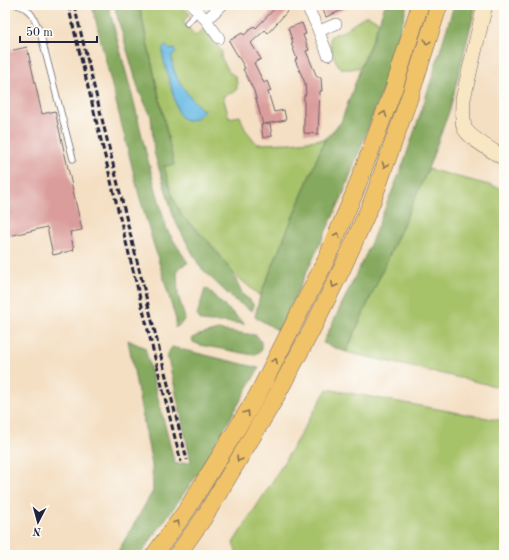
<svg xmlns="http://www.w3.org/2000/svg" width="509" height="560" font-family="'Old Standard TT',serif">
	<rect width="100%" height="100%" fill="#fdfcf7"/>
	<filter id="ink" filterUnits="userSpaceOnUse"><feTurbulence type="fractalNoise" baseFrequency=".025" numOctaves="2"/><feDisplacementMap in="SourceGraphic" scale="8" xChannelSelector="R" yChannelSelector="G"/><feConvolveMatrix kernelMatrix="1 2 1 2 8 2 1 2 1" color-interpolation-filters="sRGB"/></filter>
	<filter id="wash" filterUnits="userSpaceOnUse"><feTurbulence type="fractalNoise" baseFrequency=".012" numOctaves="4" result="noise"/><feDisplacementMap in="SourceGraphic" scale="16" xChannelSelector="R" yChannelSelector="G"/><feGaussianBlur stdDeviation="0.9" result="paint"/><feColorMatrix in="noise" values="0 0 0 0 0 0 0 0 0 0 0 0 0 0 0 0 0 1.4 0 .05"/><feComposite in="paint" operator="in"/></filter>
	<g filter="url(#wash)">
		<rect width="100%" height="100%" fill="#f4dfc3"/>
		<g fill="#a7c36a" stroke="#647252">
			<path d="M 149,5 L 181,5 L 190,14 L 183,22 L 196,36 L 204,28 L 222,52 L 221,57 L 229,72 L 235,76 L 237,82 L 237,88 L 235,92 L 223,96 L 229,118 L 240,116 L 245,129 L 257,144 L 290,143 L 325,139 L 260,296 L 233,273 L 208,241 L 182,216 L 172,196 L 164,166 L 174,165 L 140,8 Z"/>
			<path d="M 365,16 L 369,16 L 379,22 L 361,67 C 355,68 346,71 341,68 C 335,65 329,42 330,37 L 335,34 L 344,31 Z"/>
			<path d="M 428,169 L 504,189 L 504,388 L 346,352 Z"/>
			<path d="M 327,389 L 504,421 L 504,555 L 237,555 L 233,543 L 274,479 Z"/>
		</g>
		<g fill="#85a95e" stroke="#54664c">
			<path d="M 92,5 L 108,5 L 134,102 L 146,153 L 167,230 L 188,263 L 185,264 L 177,270 L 178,295 L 185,318 L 181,324 L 175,328 L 176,320 L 139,195 Z"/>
			<path d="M 114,5 L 139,5 L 174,165 L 164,166 L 172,196 L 182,216 L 208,241 L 233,273 L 243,295 L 250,300 L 254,306 L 252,311 L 233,299 L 200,267 L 175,221 L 154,152 L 151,116 L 139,91 Z"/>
			<path d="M 385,5 L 407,5 L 386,81 L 342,197 L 279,331 L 255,317 L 260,296 L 325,139 L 341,122 L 361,67 L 374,36 Z"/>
			<path d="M 454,5 L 476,5 L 450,109 L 428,169 L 346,352 L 323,343 L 367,252 L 404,162 L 425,100 Z"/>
			<path d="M 205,289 L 209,290 L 218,300 L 245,324 L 224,322 L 210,322 L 201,321 L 197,315 Z"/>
			<path d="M 218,330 L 255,335 L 258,337 L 261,342 L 261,351 L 253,355 L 200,345 L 193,342 L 192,338 L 199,335 Z"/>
			<path d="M 128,340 L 145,348 L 175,464 L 191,462 L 174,384 L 167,355 L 172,347 L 259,368 L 202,468 L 140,555 L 116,555 L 153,491 L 152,465 Z"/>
		</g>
		<path fill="#6abbe5" stroke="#466e90" d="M 165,45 L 170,50 L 174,49 L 176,52 L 172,55 C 170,75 188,95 201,109 L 204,109 L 204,111 C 201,113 200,116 197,117 C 188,123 182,121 178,112 L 163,57 L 163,48 Z"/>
		<g id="blocks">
			<g fill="#da9d9b">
				<path d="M 278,5 L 293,5 L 268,33 L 265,30 L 251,43 L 261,59 L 254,63 L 264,83 L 267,81 L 271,91 L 268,92 L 274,112 L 284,110 L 286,120 L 265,124 L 270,124 L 272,136 L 263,138 L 261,125 L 263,125 L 254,91 L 243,69 L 245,68 L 229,41 L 242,33 L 244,35 L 254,26 L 256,28 Z"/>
				<path d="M 321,5 L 354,5 L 326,17 Z"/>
				<path d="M 302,23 L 306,34 L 303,35 L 309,50 L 306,51 L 317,77 L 321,77 L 322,91 L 320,91 L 318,134 L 304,133 L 304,95 L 306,95 L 305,83 L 295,60 L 297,59 L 291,43 L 293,43 L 288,28 Z"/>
				<path d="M 27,47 L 42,114 L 55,111 L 82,230 L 70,232 L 74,250 L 53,255 L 47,227 L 5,237 L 5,52 Z"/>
			</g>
		</g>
	</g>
	<g filter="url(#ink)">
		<use href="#blocks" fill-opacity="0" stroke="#6c646b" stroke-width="1"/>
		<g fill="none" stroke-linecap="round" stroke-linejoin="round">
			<g stroke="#6c646b" stroke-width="7">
				<g id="lane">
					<path d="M 17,5 C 31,8 35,20 40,32 L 73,159"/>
					<path d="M 187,23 L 198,12"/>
				</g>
			</g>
			<g stroke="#6c646b" stroke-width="12">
				<g id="street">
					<path d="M 306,5 L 315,22 L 328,55"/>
					<path d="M 193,6 L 206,20 L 219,38"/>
					<path d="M 206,20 L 222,5"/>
					<path d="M 319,31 L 336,24"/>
				</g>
			</g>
			<g stroke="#6c646b" stroke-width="16">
				<path id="secondary" d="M 485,5 L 463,99 C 463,108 462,118 464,127 C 467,137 495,152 504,158"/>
			</g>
			<g stroke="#6c646b" stroke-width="18">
				<g id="primary">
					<path d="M 154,555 L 186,511 L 257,396 L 325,262 L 354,194 L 394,88 L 420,5"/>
					<path d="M 177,555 L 203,519 L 273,402 L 311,331 L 342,269 L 372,202 L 411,93 L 439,5"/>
				</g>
			</g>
			<use href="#lane" stroke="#fff" stroke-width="5.5"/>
			<use href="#street" stroke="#fff" stroke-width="11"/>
			<use href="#secondary" stroke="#f9e7c3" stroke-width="15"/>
			<use href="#primary" stroke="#f1c369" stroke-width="17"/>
			<g stroke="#22223b" stroke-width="3" stroke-dasharray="6 3" stroke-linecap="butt">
				<path d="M 68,5 L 121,222 L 181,462"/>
				<path d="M 74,5 L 127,221 L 187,460"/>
			</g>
		</g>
		<defs><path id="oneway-chevron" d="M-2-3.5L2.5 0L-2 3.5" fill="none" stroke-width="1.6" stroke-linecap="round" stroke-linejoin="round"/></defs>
		<g stroke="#8a7252">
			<use href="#oneway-chevron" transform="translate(427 42) rotate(107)"/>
			<use href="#oneway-chevron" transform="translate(384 114) rotate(-69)"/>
			<use href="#oneway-chevron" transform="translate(385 165) rotate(110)"/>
			<use href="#oneway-chevron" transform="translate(337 235) rotate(-67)"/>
			<use href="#oneway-chevron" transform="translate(334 285) rotate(116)"/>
			<use href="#oneway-chevron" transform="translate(275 361) rotate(-63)"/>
			<use href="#oneway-chevron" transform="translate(247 413) rotate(-58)"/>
			<use href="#oneway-chevron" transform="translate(239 459) rotate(121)"/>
			<use href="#oneway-chevron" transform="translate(177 523) rotate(-55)"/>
		</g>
	</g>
	<rect width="509" height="560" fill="none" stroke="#fdfcf7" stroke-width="20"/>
	<g transform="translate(38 522) rotate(186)" stroke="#fdfcf7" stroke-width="3" paint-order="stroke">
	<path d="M0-3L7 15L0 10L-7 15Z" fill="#22223b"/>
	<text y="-6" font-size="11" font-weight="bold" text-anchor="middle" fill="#22223b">N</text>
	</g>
	<path d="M20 36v6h77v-6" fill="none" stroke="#22223b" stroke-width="2"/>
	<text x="26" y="36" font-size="12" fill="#22223b" stroke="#fdfcf7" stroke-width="3" paint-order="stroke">50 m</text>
</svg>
